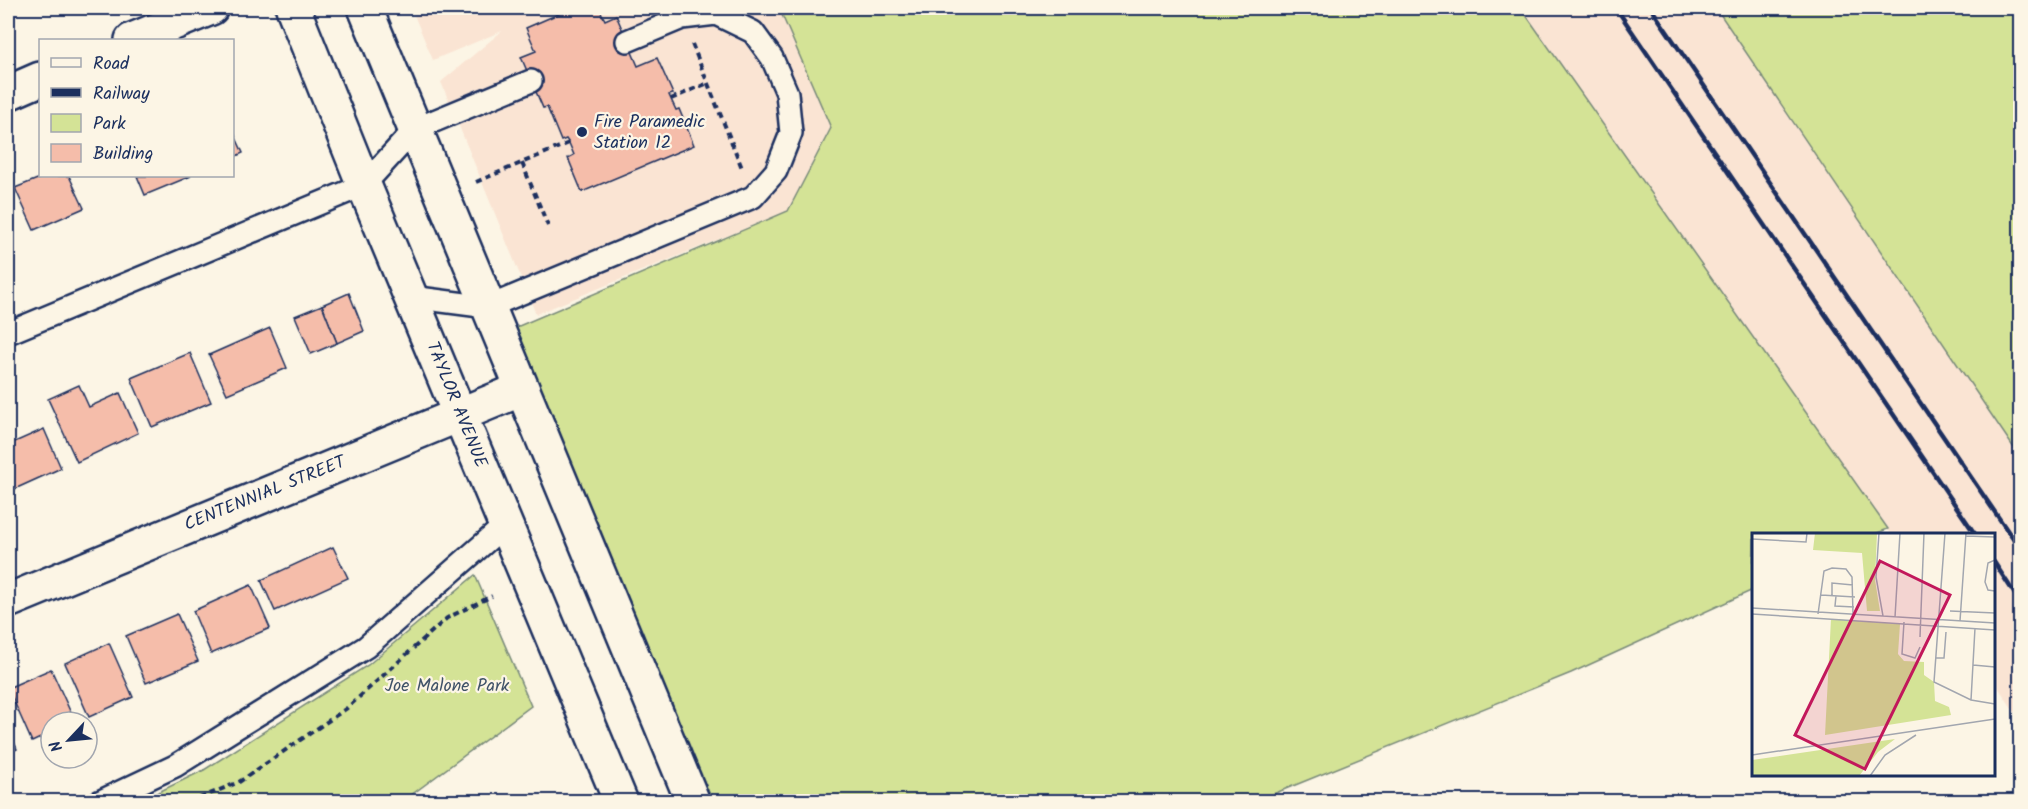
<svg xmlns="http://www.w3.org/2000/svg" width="2028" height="809" font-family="Kalam,sans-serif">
	<rect width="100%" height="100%" fill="#fcf5e5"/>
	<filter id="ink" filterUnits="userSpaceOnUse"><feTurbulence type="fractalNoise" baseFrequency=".0167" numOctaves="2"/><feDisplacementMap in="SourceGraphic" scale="12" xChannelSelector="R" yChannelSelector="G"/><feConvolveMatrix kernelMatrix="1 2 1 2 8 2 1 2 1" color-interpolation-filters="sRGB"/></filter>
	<g filter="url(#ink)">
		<g fill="#fae4d3">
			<path d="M 411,8 L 779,8 L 831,128 L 788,211 L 536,314 L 441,82 L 502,31 L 433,60 Z"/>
			<path d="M 1521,8 L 1716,8 L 2020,457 L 2020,720 L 1994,681 L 1994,534 L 1891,534 Z"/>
		</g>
		<g fill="#d4e396" stroke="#78897a" stroke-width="1.5">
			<path d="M 779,8 L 1521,8 L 1888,529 L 1875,534 L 1754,534 L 1753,590 L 1571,673 L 1256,801 L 693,801 L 500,334 L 788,211 L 831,128 Z"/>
			<path d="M 1716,8 L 2020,8 L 2020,457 Z"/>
			<path d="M 475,575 L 531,706 L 403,801 L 140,801 L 204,770 L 368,665 Z"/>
		</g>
		<g fill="#f5bdaa" stroke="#1b2f5e" stroke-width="1.5">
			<path d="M 572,8 L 599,8 L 605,20 L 616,15 L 638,66 L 657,58 L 673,94 L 669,95 L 676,110 L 679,109 L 694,145 L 582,192 L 568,158 L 574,155 L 569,143 L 566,139 L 561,141 L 547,107 L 543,108 L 521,57 L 536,51 L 526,28 Z"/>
			<path d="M 232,129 L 243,153 L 232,158 Z"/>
			<path d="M 45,176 L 69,176 L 84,208 L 34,230 L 15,188 Z"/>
			<path d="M 137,176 L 191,176 L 145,195 Z"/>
			<path d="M 349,293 L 364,331 L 337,343 L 322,305 Z"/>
			<path d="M 322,305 L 337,343 L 311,354 L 295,316 Z"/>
			<path d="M 270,328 L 287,368 L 227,394 L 209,355 Z"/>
			<path d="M 190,353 L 211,402 L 152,427 L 131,378 Z"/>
			<path d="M 79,385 L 89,407 L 120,393 L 138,433 L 77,462 L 48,399 Z"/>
			<path d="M 44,429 L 61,468 L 8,492 L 8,445 Z"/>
			<path d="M 333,547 L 348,578 L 275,611 L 261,580 Z"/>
			<path d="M 251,585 L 270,628 L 211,654 L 193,611 Z"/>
			<path d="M 177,614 L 198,661 L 146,683 L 126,636 Z"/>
			<path d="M 109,643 L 133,697 L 89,717 L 65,663 Z"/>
			<path d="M 51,669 L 75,722 L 51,722 L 51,733 L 32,742 L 8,688 Z"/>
			<path d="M 8,727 L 17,749 L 8,753 Z"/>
		</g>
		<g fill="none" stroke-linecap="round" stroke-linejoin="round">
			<g stroke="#1b2f5e" stroke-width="26">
				<g id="service">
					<path d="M 411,297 L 488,307 L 753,197 L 776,171 L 791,133 L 787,93 L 772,58 L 753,32 L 716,14 L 682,18 L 627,41"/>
					<path d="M 8,333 L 364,185 L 415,129 L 531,81"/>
					<path d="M 99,802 L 175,766 L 366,647 L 505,525"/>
				</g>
			</g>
			<g stroke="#1b2f5e" stroke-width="38">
				<g id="minor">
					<path d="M 132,40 L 211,8"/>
					<path d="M 8,93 L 40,79"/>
					<path d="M 8,601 L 522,389"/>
				</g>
			</g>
			<g stroke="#1b2f5e" stroke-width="38">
				<g id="secondary">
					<path d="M 293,8 L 364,185 L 621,802"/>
					<path d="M 365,8 L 693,802"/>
				</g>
			</g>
			<g stroke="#1b2f5e" stroke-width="4" stroke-dasharray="6 4.5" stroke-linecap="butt">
				<path d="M 692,44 L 742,168"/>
				<path d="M 671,99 L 708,83"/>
				<path d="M 522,163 L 548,226"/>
				<path d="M 476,182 L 569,143"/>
				<path d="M 190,802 L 239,782 L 347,708 L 447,618 L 492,596"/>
			</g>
			<use href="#service" stroke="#fcf5e5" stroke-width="21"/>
			<use href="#minor" stroke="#fcf5e5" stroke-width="33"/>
			<use href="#secondary" stroke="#fcf5e5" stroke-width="33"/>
			<g stroke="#1b2f5e" stroke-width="4.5">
				<path d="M 1616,8 L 1975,534"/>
				<path d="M 1651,8 L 2020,549"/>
				<path d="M 1994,562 L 2020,602"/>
			</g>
		</g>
	</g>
	<circle fill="#1b2f5e" stroke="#fcf5e5" stroke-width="2" cx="582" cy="132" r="6"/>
	<g text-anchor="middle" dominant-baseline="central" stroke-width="4.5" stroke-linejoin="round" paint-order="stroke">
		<g font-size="18" fill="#1b2f5e" stroke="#fcf5e5" text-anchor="start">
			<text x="594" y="122">Fire Paramedic<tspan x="594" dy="21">Station 12</tspan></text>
		</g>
		<g font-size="18" fill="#1b2f5e" stroke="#fcf5e5">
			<text transform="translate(456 405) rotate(68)">TAYLOR AVENUE</text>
			<text transform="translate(265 494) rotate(-22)">CENTENNIAL STREET</text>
		</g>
		<g font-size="18" fill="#405369" stroke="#fcf5e5">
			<text x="447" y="686">Joe Malone Park</text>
		</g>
	</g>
	<g transform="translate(1752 533)">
		<rect width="243" height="243" fill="#fcf5e5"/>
		<path d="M 63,0 L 125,0 L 123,47 L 128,78 L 115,78 L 110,20 L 61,17 ZM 79,86 L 148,91 L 146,121 L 152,128 L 172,129 L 172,142 L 182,149 L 183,168 L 197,174 L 199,182 L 73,202 ZM 143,206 L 126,219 L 107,243 L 0,243 L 0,227 Z" fill="#d4e396"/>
		<path fill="none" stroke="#a2a6af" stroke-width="1.5" d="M 127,0 L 124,44 L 131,83M 193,0 L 182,149 L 219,167 L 243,171M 214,3 L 243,4M 0,6 L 54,9 L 55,0M 243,27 L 236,30 L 233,49 L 236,57 L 243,58M 69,62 L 103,64M 80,63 L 80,50 L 101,52M 84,63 L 83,73 L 102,74M 0,75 L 243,90M 198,78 L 243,80M 0,81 L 243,97M 66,81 L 72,38 L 80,35 L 94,36 L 100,44 L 101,81M 143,84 L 148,0M 208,88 L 214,0M 152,89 L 150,121 L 163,125 L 168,114M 168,104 L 172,0M 184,125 L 192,125 L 194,99M 221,132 L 243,134M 219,167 L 223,95M 0,222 L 243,186M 118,243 L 133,222 L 164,202"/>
		<path fill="#c2185b" fill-opacity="0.15" stroke="#c2185b" stroke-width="3" d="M 128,28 L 198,62 L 113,236 L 43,202 Z"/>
		<rect width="243" height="243" fill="none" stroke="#1b2f5e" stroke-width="3"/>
	</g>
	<rect width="2028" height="809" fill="none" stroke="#fcf5e5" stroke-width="30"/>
	<rect x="15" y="15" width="1998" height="779" fill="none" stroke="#1b2f5e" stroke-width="2" filter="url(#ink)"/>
	<rect x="39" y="39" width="195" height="138" fill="#fcf5e5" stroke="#a2a6af" stroke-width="1.5"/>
	<rect x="51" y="58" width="30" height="9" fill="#fcf5e5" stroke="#a2a6af" stroke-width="1.5"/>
	<text x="93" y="69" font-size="18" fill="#1b2f5e">Road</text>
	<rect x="51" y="88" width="30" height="9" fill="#1b2f5e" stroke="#a2a6af" stroke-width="1.5"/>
	<text x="93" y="99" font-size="18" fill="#1b2f5e">Railway</text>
	<rect x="51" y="114" width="30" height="18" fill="#d4e396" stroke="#a2a6af" stroke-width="1.5"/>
	<text x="93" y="129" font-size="18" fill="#1b2f5e">Park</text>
	<rect x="51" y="144" width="30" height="18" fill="#f5bdaa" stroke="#a2a6af" stroke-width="1.5"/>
	<text x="93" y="159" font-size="18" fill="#1b2f5e">Building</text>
	<g transform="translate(69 740) rotate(244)"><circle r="28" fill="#fcf5e5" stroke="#a2a6af" stroke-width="1.5"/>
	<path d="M0-4.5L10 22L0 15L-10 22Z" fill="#1b2f5e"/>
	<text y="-9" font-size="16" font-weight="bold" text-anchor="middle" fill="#1b2f5e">N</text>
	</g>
</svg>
